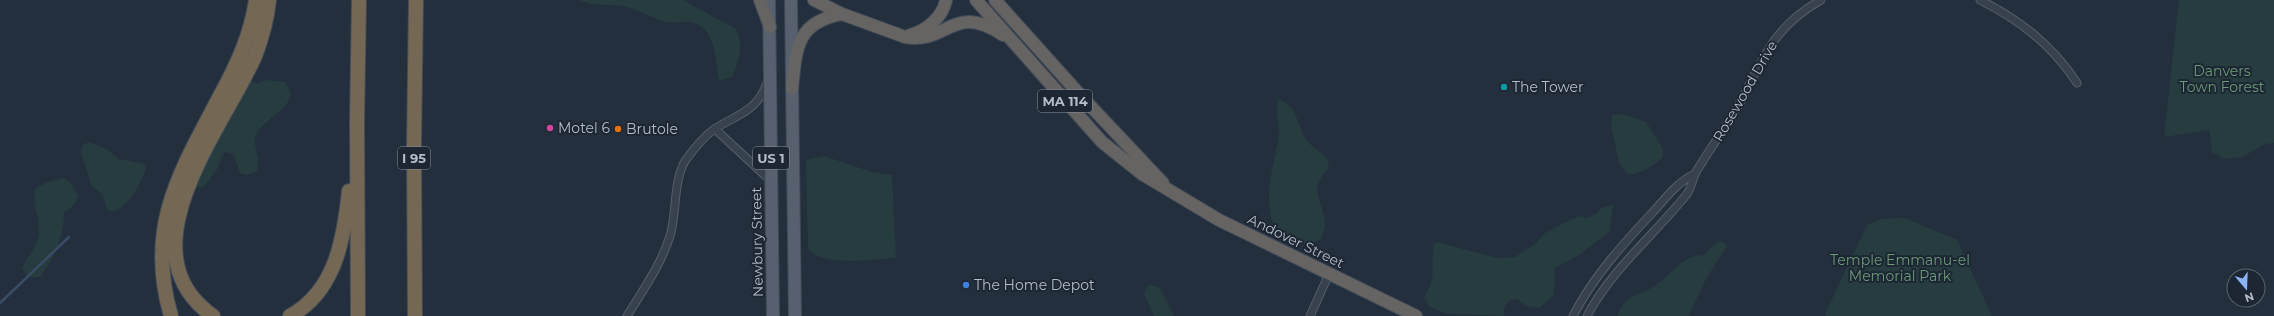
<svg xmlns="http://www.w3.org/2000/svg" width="2274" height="316" font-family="Montserrat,sans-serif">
	<rect width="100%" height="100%" fill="#242f3e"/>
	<g fill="#263c3f">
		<path d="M 579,0 L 683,0 L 736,29 C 744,44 739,63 732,77 L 721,80 L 718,79 C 717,60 715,30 694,23 C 685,20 675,24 666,22 C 651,18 638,9 623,6 C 606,3 598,8 579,0 Z"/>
		<path d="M 2179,0 L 2274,0 L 2274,143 L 2265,144 L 2242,157 L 2224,159 L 2212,152 L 2209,130 L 2164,137 Z"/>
		<path d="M 249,80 L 258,84 L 265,80 L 285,82 L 291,93 C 288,112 265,118 257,133 C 250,147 263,158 256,172 L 246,175 L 240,173 L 234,155 L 226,152 L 222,155 L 218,168 L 203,188 L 198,187 L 196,185 C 208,153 229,125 244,94 L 242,91 Z"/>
		<path d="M 1278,98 C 1282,101 1291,105 1293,110 C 1299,121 1301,135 1310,144 C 1318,152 1328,154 1329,168 C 1306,192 1324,199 1325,224 C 1325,228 1323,235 1321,239 C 1308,245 1300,247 1287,239 C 1254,216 1275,166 1279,135 C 1280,122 1275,111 1278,98 Z"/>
		<path d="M 1623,114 L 1646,122 L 1663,149 L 1663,157 C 1652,167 1644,172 1629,175 L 1619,163 L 1611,125 L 1612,115 Z"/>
		<path d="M 89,142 L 107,149 L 119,159 L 145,164 L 146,169 C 142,181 123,218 107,210 L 103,195 L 91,185 L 81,152 L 83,145 Z"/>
		<path d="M 824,156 L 872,172 L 892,175 L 896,258 C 873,259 822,268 808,248 L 806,160 Z"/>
		<path d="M 64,178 L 70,182 L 78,196 C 76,204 71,208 64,212 C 64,237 55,257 40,277 L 29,277 L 22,269 C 26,256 38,248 39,233 C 40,218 32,204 35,189 L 47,182 Z"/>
		<path d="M 1613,205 L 1610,231 L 1579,255 L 1555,268 L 1554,295 L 1539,308 L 1527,306 L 1517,299 L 1510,300 L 1504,307 L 1504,316 L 1446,314 L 1429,306 L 1424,297 C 1438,275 1430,267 1434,244 L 1437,242 L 1497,258 L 1515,257 L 1535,244 L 1545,233 L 1564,223 L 1579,216 L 1587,218 L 1596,214 L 1601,208 Z"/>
		<path d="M 1905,218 L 1957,240 L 1992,316 L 1829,316 L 1825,314 L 1867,225 L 1880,219 Z"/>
		<path d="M 1721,241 L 1727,246 L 1707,277 L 1688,316 L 1617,316 C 1627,291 1641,297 1659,283 C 1675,271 1682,255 1704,255 L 1711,247 Z"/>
		<path d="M 1149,284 L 1160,288 L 1174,316 L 1154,316 L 1144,294 Z"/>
	</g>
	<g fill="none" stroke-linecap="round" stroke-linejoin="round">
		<path stroke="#394c67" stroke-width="2.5" d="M 0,303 L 69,237"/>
		<g stroke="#565f6c" stroke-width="9">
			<g id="minor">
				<path d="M 1980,0 C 2020,20 2052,45 2077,83"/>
				<path d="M 715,129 L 771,181"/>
				<path d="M 627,316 C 643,290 661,265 670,236 C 677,213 673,182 685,161 C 693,150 705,135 716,128 C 739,114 757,111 767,83"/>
				<path d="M 1310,316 L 1329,274"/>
				<path d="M 1573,316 C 1593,277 1623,244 1653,212 C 1666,198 1677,182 1695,174"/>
				<path d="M 1587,316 C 1612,269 1654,235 1687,194 C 1692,187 1692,179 1696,172 C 1709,150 1724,130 1737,108 C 1763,61 1771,28 1821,0"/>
			</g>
		</g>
		<g stroke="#414a57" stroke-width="14">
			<g id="primary">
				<path d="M 769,0 L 773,316"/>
				<path d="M 791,0 L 795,316"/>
			</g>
		</g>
		<g stroke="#434c59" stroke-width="14">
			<g id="trunk">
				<path d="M 760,0 L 770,27"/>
				<path d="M 814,0 L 842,14 L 905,37 C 948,45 953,1 1003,35"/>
				<path d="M 976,0 L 1102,142 L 1142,174 L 1219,220 L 1416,316"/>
				<path d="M 995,0 L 1082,97 L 1163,183"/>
				<path d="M 910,35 C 926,31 943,17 946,0"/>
				<path d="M 792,89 C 796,49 796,22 842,14"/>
			</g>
		</g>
		<g stroke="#434c59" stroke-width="16">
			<g id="motorway">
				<path d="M 171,316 C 145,227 180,172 220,96 C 237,65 251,35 256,0"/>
				<path d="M 213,316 C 120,251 224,127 255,56 C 262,38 267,19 269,0"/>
				<path d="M 290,316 C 336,291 344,238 349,191"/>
				<path d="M 358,316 L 357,121 L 359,0"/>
				<path d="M 415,316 L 414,146 L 416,0"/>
			</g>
		</g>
		<use href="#minor" stroke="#38414e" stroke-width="7"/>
		<use href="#primary" stroke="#56606e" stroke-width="12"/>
		<use href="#trunk" stroke="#656462" stroke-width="12"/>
		<use href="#motorway" stroke="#746855" stroke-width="14"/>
	</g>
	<circle fill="#0f9aa8" stroke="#1d2633" stroke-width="1.5" cx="1504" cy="87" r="4"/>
	<circle fill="#d1479c" stroke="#1d2633" stroke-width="1.5" cx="550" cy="128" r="4"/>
	<circle fill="#e8710a" stroke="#1d2633" stroke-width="1.5" cx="618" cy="129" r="4"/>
	<circle fill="#3f7fe0" stroke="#1d2633" stroke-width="1.5" cx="966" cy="285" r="4"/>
	<g text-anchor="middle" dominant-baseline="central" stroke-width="4" stroke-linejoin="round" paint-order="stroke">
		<g fill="#1d2633" stroke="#878f9c" stroke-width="1">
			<rect x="1038" y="90" width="54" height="22" rx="3"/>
			<rect x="398" y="147" width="32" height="22" rx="3"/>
			<rect x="753" y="147" width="36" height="22" rx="3"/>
		</g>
		<g font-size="13" font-weight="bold" fill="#b4bcc9">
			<text x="1065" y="101">MA 114</text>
			<text x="414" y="158">I 95</text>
			<text x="771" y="158">US 1</text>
		</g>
		<g font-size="14" fill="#6b9a76" stroke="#1d2633">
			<text x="2222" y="71">Danvers<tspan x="2222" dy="16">Town Forest</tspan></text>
			<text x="1900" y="260">Temple Emmanu-el<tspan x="1900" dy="16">Memorial Park</tspan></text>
		</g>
		<g font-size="14" fill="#b4bcc9" stroke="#1d2633" text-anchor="start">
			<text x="1512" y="87">The Tower</text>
			<text x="558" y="128">Motel 6</text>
			<text x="626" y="129">Brutole</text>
			<text x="974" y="285">The Home Depot</text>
		</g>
		<g font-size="14" fill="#b4bcc9" stroke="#1d2633">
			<text transform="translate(1745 91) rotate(-60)">Rosewood Drive</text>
			<text transform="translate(1296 241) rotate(26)">Andover Street</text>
			<text transform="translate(757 242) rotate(-91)">Newbury Street</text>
		</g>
	</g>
	<g transform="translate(2246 288) rotate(161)"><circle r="19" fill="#1d2633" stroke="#59626f"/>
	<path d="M0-3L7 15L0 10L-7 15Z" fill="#8ab4f8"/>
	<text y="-6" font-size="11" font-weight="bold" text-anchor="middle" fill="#b4bcc9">N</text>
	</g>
</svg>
